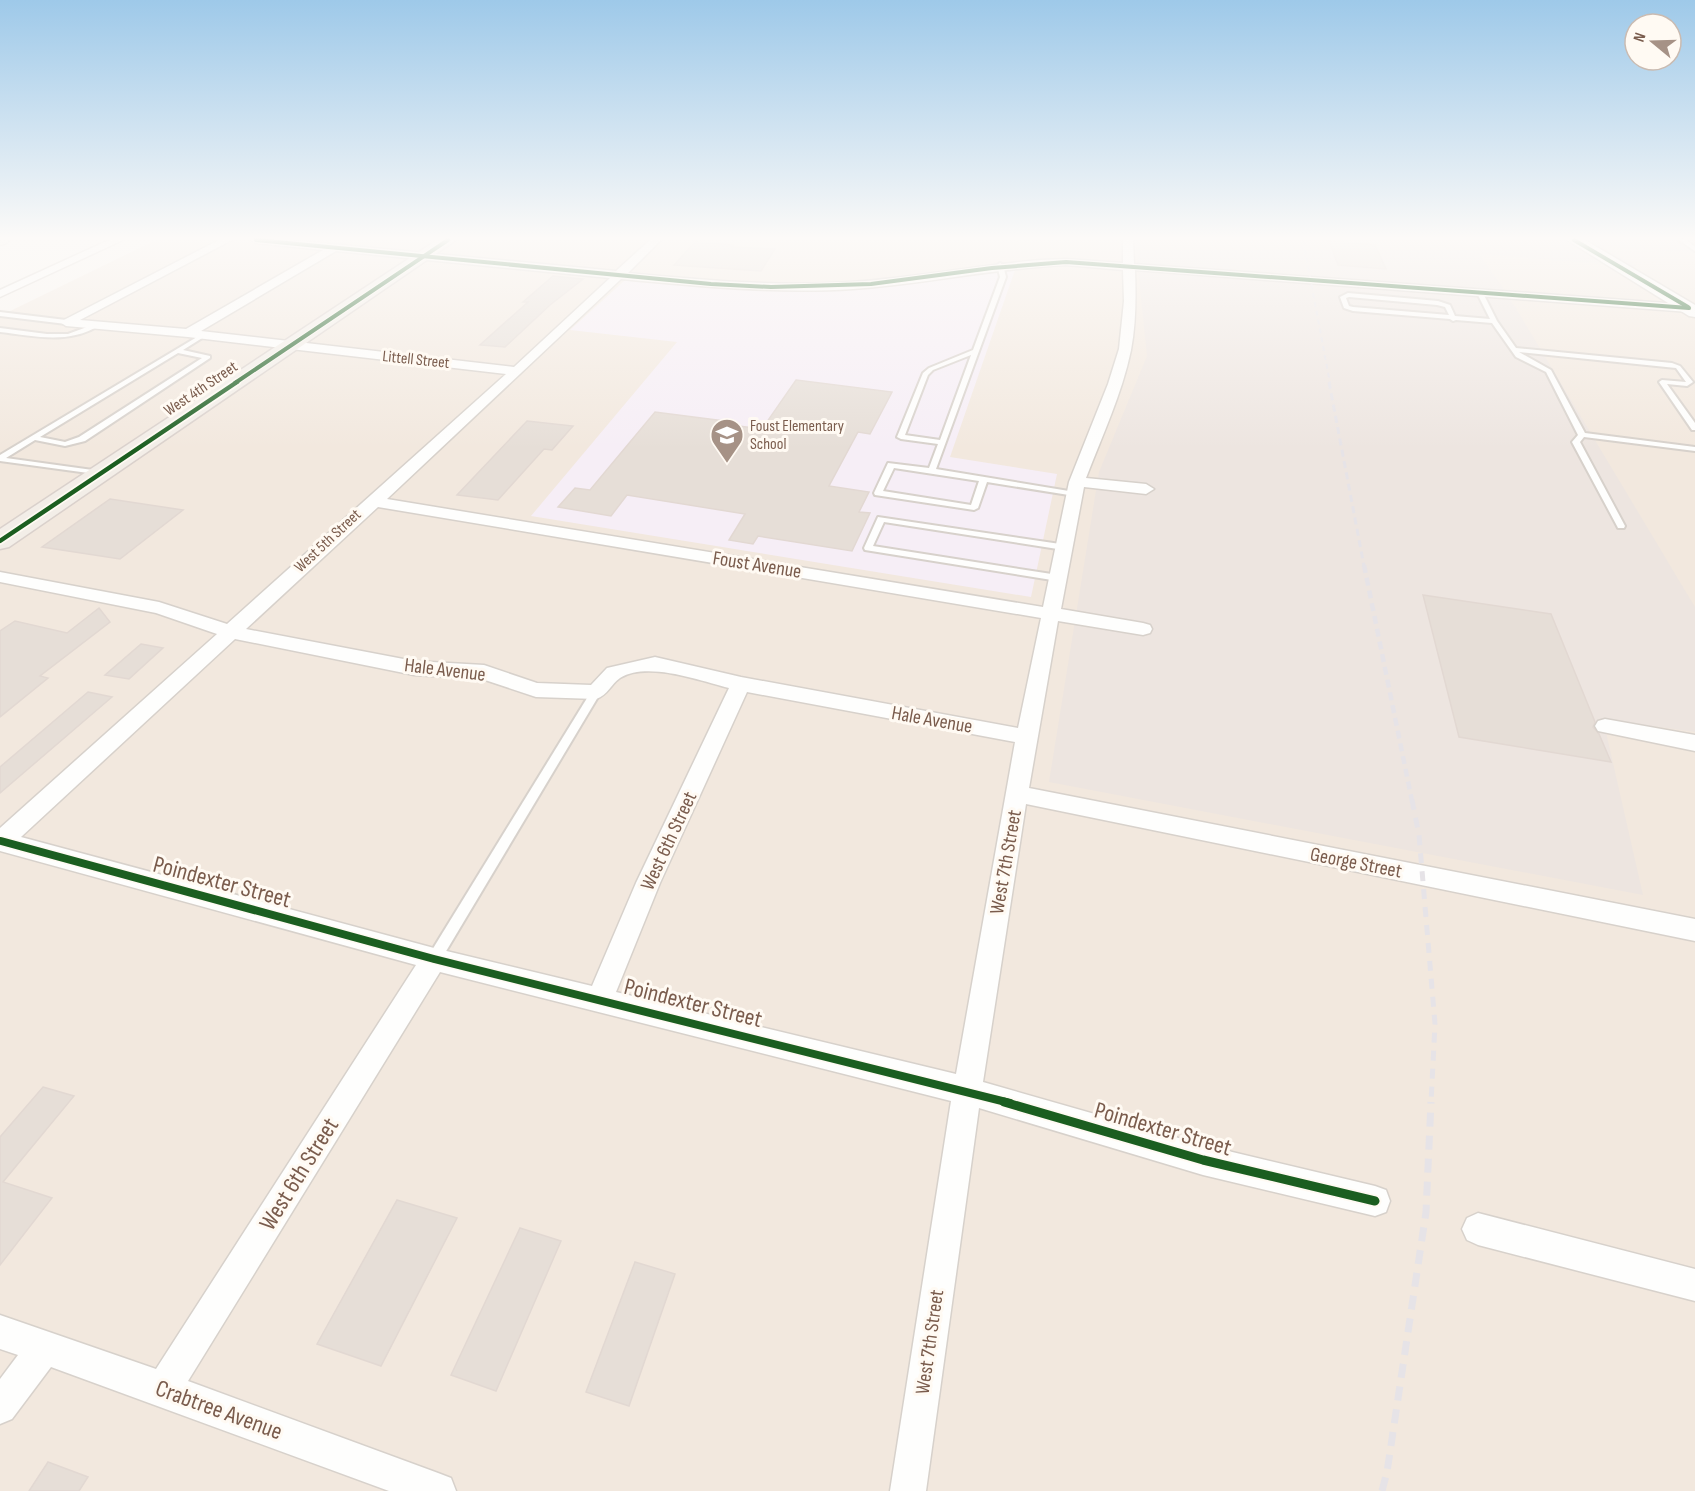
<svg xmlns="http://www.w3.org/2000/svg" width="1695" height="1491" font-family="'Sofia Sans Condensed',sans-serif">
	<rect width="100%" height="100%" fill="#f9f5f0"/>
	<path fill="#f2e8de" d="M 156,240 L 1695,240 L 1695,1491 L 0,1491 L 0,316 Z"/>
	<path fill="#ede5e0" d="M 1135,240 L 1695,240 L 1695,253 L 1602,247 L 1638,267 L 1479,254 L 1508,295 L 1695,607 L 1695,732 L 1603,719 L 1643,895 L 1049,782 L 1099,472 L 1147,356 Z"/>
	<path fill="#f6eef6" d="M 1016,267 L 950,457 L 1057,474 L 1031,597 L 531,516 L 677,342 L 570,330 L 624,281 L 629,279 L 732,289 L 814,292 L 889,285 Z"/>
	<g fill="#e6ded7" stroke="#e2d8d2" stroke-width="1.5">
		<path d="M 1329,241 L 1375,245 L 1386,269 L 1338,265 Z"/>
		<path d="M 695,242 L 734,245 L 732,247 L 775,249 L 761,271 L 674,265 Z"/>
		<path d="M 553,276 L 583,279 L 550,305 L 505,347 L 480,345 L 528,302 L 523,302 Z"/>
		<path d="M 796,380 L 892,392 L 870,434 L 858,432 L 829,486 L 869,492 L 859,512 L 870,513 L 852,551 L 758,536 L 753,544 L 729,540 L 745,514 L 627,495 L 611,516 L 558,507 L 575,488 L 590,490 L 655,412 L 732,422 L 731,425 L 762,429 Z"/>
		<path d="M 527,421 L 573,426 L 552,450 L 544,449 L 498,500 L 457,495 Z"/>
		<path d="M 110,499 L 183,510 L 120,559 L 42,547 Z"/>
		<path d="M 1423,595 L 1551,614 L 1595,722 L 1593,727 L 1599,734 L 1611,762 L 1459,737 Z"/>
		<path d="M 99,608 L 110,622 L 40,676 L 48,678 L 0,717 L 0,631 L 15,621 L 67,633 Z"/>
		<path d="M 141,644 L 163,648 L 129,679 L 105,675 Z"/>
		<path d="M 88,692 L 112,697 L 0,793 L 0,767 Z"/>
		<path d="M 43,1087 L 74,1096 L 3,1182 L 52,1198 L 0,1265 L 0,1137 Z"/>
		<path d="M 397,1200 L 457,1218 L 381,1366 L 317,1344 Z"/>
		<path d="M 520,1228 L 561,1241 L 496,1391 L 451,1375 Z"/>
		<path d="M 635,1262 L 675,1274 L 629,1406 L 586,1392 Z"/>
		<path d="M 48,1462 L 88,1477 L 79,1491 L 29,1491 Z"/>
	</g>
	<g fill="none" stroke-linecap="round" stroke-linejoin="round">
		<g stroke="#d7d1cb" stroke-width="4">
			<g id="lane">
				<path d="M 1679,240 L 1686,240 L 1695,247 L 1695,251 Z"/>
				<path d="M 1000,263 L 1003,265 L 1006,277 L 936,469 L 1075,492 L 1079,494 L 1075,496 L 987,482 L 978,508 L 974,510 L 875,495 L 874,493 L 888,463 L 929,468 L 938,444 L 901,439 L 897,437 L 923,373 L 929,368 L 973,350 L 1000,277 L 997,265 ZM 971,355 L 940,440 L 905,435 L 928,375 L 933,370 ZM 894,468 L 979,481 L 971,505 L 883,491 Z"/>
				<path d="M 1480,291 L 1483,293 L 1497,321 L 1516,348 L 1672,363 L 1680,366 L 1693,382 L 1687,386 L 1667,384 L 1695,423 L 1695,430 L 1692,430 L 1659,382 L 1662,380 L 1686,382 L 1676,368 L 1519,352 L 1551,370 L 1585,433 L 1695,447 L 1695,451 L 1584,437 L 1580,442 L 1625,526 L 1624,528 L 1618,528 L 1617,526 L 1572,442 L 1578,435 L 1546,372 L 1516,357 L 1492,323 L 1456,320 L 1453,321 L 1450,319 L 1353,311 L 1344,308 L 1340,297 L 1348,293 L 1438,301 L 1450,305 L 1455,316 L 1490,319 L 1477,293 ZM 1349,297 L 1437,305 L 1445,307 L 1449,315 L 1353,307 L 1349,306 L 1346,298 Z"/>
				<path d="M 0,312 L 66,320 L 69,322 L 66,324 L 0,316 Z"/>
				<path d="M 95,324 L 100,325 C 68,345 35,336 0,332 L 0,328 L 47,334 L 68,334 Z"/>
				<path d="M 202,334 L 207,335 L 183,350 L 210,356 L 210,358 L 85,441 L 65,446 L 35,440 L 6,458 L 100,471 L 104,473 L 103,475 L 0,461 L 0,455 ZM 178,353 L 202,358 L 79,437 L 65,442 L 40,437 Z"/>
				<path d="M 878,517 L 1067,545 L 1068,547 L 1064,550 L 884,522 L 873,546 L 1058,575 L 1062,578 L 1058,581 L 865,550 L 864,548 Z"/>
				<path d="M 596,689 L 601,692 L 439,963 L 434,965 L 429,963 L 428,959 L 429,955 L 592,690 Z"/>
			</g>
		</g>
		<g stroke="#d7d1cb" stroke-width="3">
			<g id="street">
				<path d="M 109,240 L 123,240 L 0,297 L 0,290 Z"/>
				<path d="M 219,240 L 232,240 L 80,320 L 186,329 L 323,250 L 256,243 L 251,240 L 289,240 L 616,271 L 650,240 L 661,240 L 628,273 C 702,280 776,287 851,282 C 915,278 978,265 1041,260 L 1066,259 L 1123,263 L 1123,240 L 1133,240 L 1134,264 L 1693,305 L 1693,311 L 1689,312 L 1135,270 C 1136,297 1136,324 1131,350 C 1122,394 1102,436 1086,478 L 1146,484 L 1154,489 L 1146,494 L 1084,487 L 1061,609 L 1143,623 L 1150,625 L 1152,629 L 1150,633 L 1143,635 L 1058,621 L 1029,788 L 1695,919 L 1695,941 L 1026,804 L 983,1082 L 1203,1145 L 1375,1186 L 1386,1190 L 1390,1201 L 1386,1212 L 1375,1216 L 1203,1175 L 979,1108 L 926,1491 L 890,1491 L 951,1101 L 440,972 L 188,1381 L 438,1473 L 451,1478 L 456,1491 L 389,1491 L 51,1367 L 12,1419 L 0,1424 L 0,1379 L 18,1355 L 0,1349 L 0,1315 L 156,1369 L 416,965 L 0,851 L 0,828 L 217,634 L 156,613 L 0,582 L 0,572 L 159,602 L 227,624 L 506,374 L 188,337 L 66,326 L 60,322 ZM 336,251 L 610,278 L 514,367 L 201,331 ZM 1066,265 L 1123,270 L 1124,301 L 1119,349 L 1108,384 L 1069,482 L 1043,607 L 387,499 L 621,279 C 698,286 776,294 853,289 C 925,284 994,268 1066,265 ZM 378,507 L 1041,618 L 1018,728 L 741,677 L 655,657 L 607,668 L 591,685 L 537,683 L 484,665 L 414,661 L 246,629 ZM 235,639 L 414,675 L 482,679 L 536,697 L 596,699 C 608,695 611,684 620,678 C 648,661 700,681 729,688 L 636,883 L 592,986 L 434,948 L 21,837 ZM 747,692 L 1015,742 L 956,1074 L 616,992 L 660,883 Z"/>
				<path d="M 1605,719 L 1695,735 L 1695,751 L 1598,731 L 1595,726 L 1598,721 Z"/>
				<path d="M 1478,1213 L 1695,1269 L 1695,1301 L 1478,1245 L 1467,1240 L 1462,1229 L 1467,1218 Z"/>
			</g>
		</g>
		<g stroke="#d9d2cb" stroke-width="3">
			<path id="secondary" d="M 1567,240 L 1585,240 L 1695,305 L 1695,317 L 1689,316 Z"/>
		</g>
		<g stroke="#dad1cc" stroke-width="3">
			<g id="primary">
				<path d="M 0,240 L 9,240 L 7,243 L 0,245 Z"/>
				<path d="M 437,240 L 456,240 L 9,547 L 0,549 L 0,529 Z"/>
			</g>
		</g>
		<use href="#lane" fill="#fefefd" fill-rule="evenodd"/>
		<use href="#street" fill="#fefefd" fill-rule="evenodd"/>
		<use href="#secondary" fill="#fefefd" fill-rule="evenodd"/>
		<use href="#primary" fill="#f3eee8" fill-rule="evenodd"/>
		<path stroke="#e6e3e7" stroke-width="2" stroke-dasharray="5 4" stroke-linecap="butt" d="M 1303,240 L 1330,383"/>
		<path stroke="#e6e3e7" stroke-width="3" stroke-dasharray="7 4.5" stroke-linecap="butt" d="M 1329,382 L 1364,566"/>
		<path stroke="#e6e3e7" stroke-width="4.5" stroke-dasharray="8 5" stroke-linecap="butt" d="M 1364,565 L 1412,801"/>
		<path stroke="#e6e3e7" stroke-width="5" stroke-dasharray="10 8" stroke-linecap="butt" d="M 1412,800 L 1419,835 L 1435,1024 L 1431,1103"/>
		<path stroke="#e6e3e7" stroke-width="7" stroke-dasharray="14 9" stroke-linecap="butt" d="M 1382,1491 L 1387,1472 L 1426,1212 L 1431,1102"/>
		<g stroke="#fffaf3" stroke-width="6">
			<g id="cycleway-far3">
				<path d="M 256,240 L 711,284 L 771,287 L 871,284 L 992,268 L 1066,262 L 1689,308"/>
				<path d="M 1574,240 L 1688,307"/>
				<path d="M 235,383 L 448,240"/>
			</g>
		</g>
		<g stroke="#fffaf3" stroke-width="8">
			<path id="cycleway-far2" d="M 0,541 L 237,382"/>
		</g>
		<g stroke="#fffaf3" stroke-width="11">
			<path id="cycleway-far1" d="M 1,841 L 434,959 L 1010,1103"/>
		</g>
		<g stroke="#fffaf3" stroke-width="13">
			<path id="cycleway" d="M 1004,1102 L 1203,1160 L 1375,1201"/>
		</g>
		<use href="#cycleway-far3" stroke="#1b5e20" stroke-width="4"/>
		<use href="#cycleway-far2" stroke="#1b5e20" stroke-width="4.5"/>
		<use href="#cycleway-far1" stroke="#1b5e20" stroke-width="8"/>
		<use href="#cycleway" stroke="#1b5e20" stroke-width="9"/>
	</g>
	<linearGradient id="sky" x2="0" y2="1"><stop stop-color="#9ec9e9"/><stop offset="0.53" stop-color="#fcfaf8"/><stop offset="1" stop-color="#fcfaf8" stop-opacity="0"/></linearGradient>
	<rect width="1695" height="449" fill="url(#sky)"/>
	<defs>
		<g id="school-pin" transform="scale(1.725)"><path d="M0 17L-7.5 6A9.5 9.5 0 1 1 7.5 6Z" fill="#a69286" stroke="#fffaf3"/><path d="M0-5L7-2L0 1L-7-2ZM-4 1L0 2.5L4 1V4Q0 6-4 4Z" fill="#fff"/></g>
	</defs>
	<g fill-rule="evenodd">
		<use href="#school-pin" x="727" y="435"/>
	</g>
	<g text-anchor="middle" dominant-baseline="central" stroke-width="6" stroke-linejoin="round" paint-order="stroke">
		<g font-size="16" fill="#7a5c4d" stroke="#fffaf3">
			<text transform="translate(416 360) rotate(6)">Littell Street</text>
			<text transform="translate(201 389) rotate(-34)">West 4th Street</text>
			<text transform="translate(328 541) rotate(-43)">West 5th Street</text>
		</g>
		<g font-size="16" fill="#7a5c4d" stroke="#fffaf3" text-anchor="start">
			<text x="750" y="426">Foust Elementary<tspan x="750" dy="18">School</tspan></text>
		</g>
		<g font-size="20" fill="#7a5c4d" stroke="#fffaf3">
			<text transform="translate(757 565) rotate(9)">Foust Avenue</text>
			<text transform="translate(445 670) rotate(7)">Hale Avenue</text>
			<text transform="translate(932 720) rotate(10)">Hale Avenue</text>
			<text transform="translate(669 841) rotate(-65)">West 6th Street</text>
			<text transform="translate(1006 862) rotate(-80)">West 7th Street</text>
			<text transform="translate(1356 863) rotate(11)">George Street</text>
			<text transform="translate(930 1342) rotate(-82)">West 7th Street</text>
		</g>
		<g font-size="24" fill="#7a5c4d" stroke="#fffaf3">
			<text transform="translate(222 882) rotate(15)">Poindexter Street</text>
			<text transform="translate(693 1003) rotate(14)">Poindexter Street</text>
			<text transform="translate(1163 1129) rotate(16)">Poindexter Street</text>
			<text transform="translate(299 1174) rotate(-58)">West 6th Street</text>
			<text transform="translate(219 1410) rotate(20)">Crabtree Avenue</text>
		</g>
	</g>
	<g transform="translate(1653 42) rotate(289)"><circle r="28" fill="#fffaf3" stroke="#cabbb1" stroke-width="1.5"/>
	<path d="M0-4.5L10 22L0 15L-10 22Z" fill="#a69286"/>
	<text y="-9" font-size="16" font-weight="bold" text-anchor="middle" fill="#7a5c4d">N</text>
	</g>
</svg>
